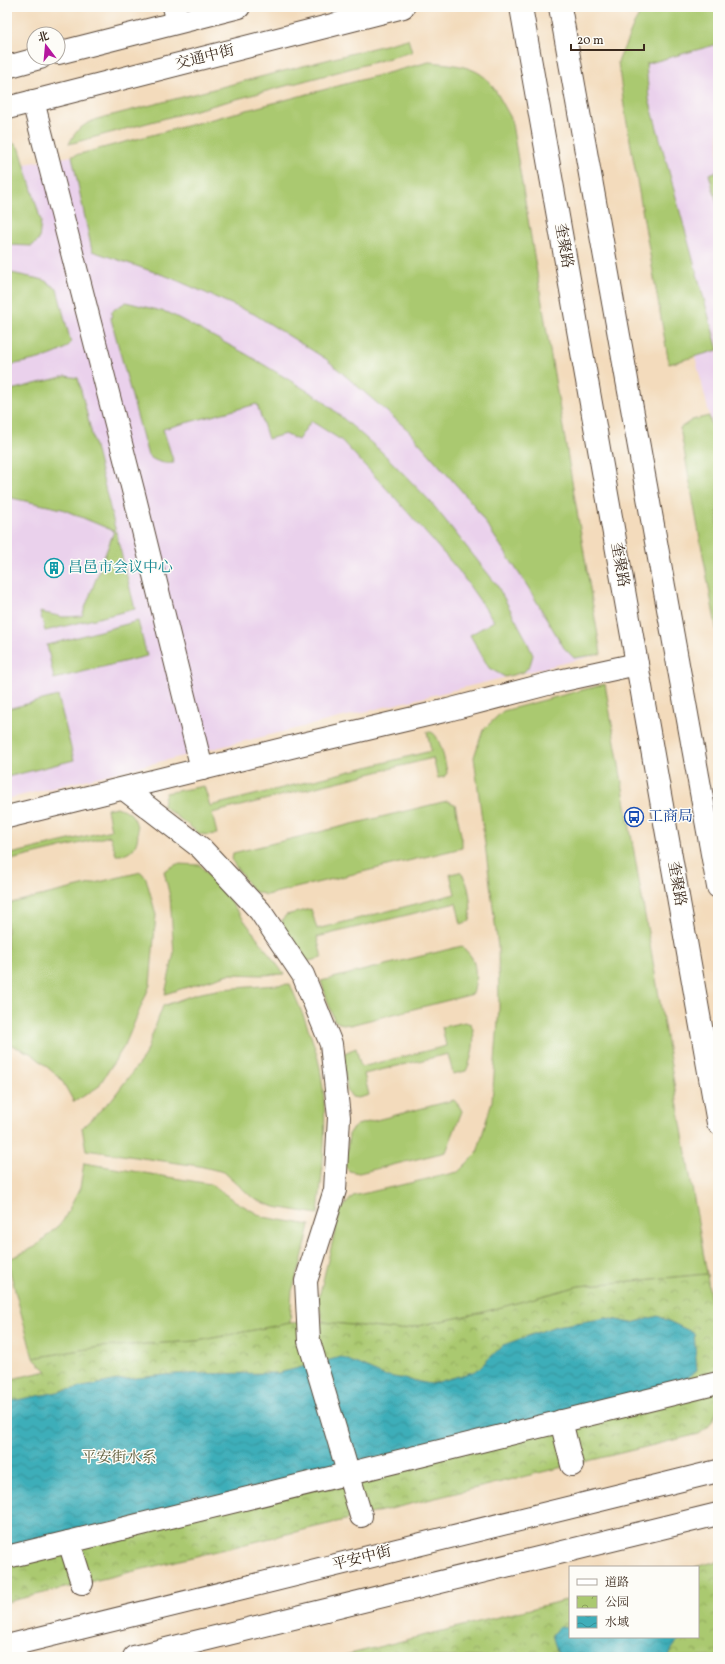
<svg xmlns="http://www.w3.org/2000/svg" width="725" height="1664" font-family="Vollkorn,'Noto Serif SC',serif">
	<defs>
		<pattern id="park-crowns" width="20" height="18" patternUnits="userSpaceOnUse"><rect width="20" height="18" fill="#aac970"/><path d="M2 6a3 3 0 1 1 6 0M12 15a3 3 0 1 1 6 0" fill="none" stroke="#8ca35b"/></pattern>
		<pattern id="water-waves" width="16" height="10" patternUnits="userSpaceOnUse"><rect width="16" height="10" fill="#3eaeb9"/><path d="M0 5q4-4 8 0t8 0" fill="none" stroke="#358e96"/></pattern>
	</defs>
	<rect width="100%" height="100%" fill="#fdfcf7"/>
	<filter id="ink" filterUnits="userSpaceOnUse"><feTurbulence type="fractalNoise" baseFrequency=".025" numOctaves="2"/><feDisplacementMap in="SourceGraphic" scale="8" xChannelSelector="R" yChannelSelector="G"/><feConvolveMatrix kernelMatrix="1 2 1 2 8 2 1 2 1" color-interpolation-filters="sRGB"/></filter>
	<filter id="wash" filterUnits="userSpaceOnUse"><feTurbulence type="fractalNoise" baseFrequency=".012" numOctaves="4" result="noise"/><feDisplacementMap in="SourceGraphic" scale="16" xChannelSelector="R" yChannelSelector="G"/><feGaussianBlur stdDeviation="0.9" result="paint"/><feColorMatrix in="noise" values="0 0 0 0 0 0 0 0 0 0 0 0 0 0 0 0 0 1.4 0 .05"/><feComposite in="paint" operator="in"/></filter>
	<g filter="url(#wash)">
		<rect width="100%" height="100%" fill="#f3dbbc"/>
		<g fill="#ead1ec">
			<path d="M 718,44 L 718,449 L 637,124 L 646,64 Z"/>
			<path d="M 429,62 L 453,64 L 473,70 L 489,81 L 511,118 L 601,654 L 7,799 L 7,141 L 16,145 L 20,149 L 25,164 L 72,156 Z"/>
		</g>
		<g fill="#aac970" stroke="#727a47">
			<path d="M 644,7 L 718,7 L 718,44 L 646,64 L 649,99 L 718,350 L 669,364 L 624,106 L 618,62 L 634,24 Z"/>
			<path d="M 408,39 L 412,52 L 69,144 C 76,129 83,125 97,119 Z"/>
			<path d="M 429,62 C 449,64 477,65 490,83 C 498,93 504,106 511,118 L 601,654 L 574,658 L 564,648 L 528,587 L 473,504 L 408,430 L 326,359 L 254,314 L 169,277 L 92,251 L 72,156 Z"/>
			<path d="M 8,140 L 16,145 L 20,149 L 41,221 L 39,240 L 32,246 L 7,245 L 7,141 Z"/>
			<path d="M 718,171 L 718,207 L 709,174 Z"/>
			<path d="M 7,272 L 44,280 L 57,289 L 71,343 C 58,358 26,361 7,366 Z"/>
			<path d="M 126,302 L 169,313 L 246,354 L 321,399 L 384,454 L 430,501 L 497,585 L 525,637 L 533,655 L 530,665 L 524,672 L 505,677 L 489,668 L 470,635 L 494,621 L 459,571 L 397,500 L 341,440 L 311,421 L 298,440 L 285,434 L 268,439 L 257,404 L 163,429 L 174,463 C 163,464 157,462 148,456 L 111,319 L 112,311 Z"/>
			<path d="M 66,376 L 78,378 L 135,609 L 45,631 L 40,612 L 63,617 L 82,616 L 114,531 L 62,509 L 7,497 L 7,391 Z"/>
			<path d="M 709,416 L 718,449 L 718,638 L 680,428 L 692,420 Z"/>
			<path d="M 138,621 L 147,656 L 54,679 L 47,645 Z"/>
			<path d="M 605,684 L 707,1274 L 579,1286 L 480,1313 L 399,1330 L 323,1322 L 318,1301 L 340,1211 L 353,1196 L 458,1172 L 477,1153 L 492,1101 L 499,1008 L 498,947 L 474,757 L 483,730 L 503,711 Z"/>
			<path d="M 58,696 L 74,760 L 7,777 L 7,709 Z"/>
			<path d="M 427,731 C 428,732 432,732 433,733 C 440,737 446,765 447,773 L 444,777 L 438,778 L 433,758 L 212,813 L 217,834 L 207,835 L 200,834 L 163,806 L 164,798 L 166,793 L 171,792 L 204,786 L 210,806 L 431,751 Z"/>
			<path d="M 447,801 L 455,804 L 462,840 L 462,848 L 266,895 L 253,891 L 234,864 L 232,859 L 233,853 Z"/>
			<path d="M 117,807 C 122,809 128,811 131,814 C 140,825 141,846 128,853 C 125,855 119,855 116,855 L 110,836 L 7,861 L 7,855 L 111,830 L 107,809 Z"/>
			<path d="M 177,864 L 200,865 L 224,893 L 284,974 L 262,975 L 229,974 L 165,994 L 174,953 L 170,897 L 164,871 Z"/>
			<path d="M 141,872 L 146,878 L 156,915 L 150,985 L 125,1045 L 98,1087 L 74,1102 L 61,1079 L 32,1054 L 7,1043 L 7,904 Z"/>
			<path d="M 460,872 C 470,881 472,908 470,921 L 461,924 L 456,903 L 317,937 L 322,958 L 309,961 L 303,958 L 282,927 L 282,920 L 286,915 L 311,909 L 317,929 L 455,894 L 450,874 Z"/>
			<path d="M 462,946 C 465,950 470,954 472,958 C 477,968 476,984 473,994 L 350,1025 L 339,1023 L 334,1020 L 321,981 Z"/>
			<path d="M 290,984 C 301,1011 314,1038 320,1068 C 329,1116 323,1165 318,1214 L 275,1207 L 254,1199 L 224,1172 L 199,1166 L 86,1150 L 82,1128 L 112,1099 L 144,1057 L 163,1006 L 196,994 L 222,989 Z"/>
			<path d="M 465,1022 L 471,1024 C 477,1035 472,1060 466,1071 L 453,1074 L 448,1054 L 364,1074 L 369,1095 L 358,1098 L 352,1097 L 347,1090 L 342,1054 L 356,1048 L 361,1067 L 446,1046 L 442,1027 Z"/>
			<path d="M 454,1100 L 459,1106 L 462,1111 L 446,1152 L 359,1173 L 349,1171 L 345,1166 L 349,1135 L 350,1131 L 357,1125 Z"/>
			<path d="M 84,1163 L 210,1184 L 235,1201 L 263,1217 L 310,1225 L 301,1263 L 292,1291 L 290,1323 L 198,1341 L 100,1347 L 33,1358 L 7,1260 L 35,1247 L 63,1221 L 80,1188 Z"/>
		</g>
		<g fill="url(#park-crowns)" stroke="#727a47">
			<path d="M 707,1274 L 718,1354 L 718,1406 L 715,1416 L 709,1426 L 699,1434 L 7,1602 L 7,1380 L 47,1371 L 33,1358 L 100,1347 L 198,1341 L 290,1323 L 323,1322 L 399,1330 L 480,1313 L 579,1286 Z"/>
			<path d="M 718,1561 L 718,1657 L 338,1657 L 570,1599 L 570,1637 L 698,1637 L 698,1567 L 695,1567 Z"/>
		</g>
		<g fill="url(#water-waves)" stroke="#3c6c6c">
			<path d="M 658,1316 L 694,1333 L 697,1370 L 683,1382 L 7,1550 L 7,1402 L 118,1380 L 174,1374 L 279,1373 L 341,1357 L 383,1375 L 431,1384 L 476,1371 L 503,1345 L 556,1326 L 607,1318 L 632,1323 Z"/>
			<path d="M 559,1626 L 570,1627 L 570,1637 L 681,1637 L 672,1649 L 669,1657 L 559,1657 L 552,1635 Z"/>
		</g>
	</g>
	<g filter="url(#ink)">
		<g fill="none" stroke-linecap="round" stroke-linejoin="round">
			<g stroke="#574536" stroke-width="24">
				<g id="minor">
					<path d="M 174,7 L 178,22"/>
					<path d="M 33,101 L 134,494 L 202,769"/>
					<path d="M 124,789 L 201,848 L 260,911 L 303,975 L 331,1044 L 339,1117 L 335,1190 L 306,1281 L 309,1341 L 361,1516"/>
					<path d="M 7,817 L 303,744 L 448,710 L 559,681 L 637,664"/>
					<path d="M 561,1421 L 572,1465"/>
					<path d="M 69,1542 L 82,1583"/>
					<path d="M 7,1557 L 718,1383"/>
				</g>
			</g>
			<g stroke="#574536" stroke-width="24">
				<g id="major">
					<path d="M 521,7 L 718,1123"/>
					<path d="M 560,7 L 718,887"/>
					<path d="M 58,53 L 239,7"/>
					<path d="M 7,67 L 40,58"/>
					<path d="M 7,108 L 403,7"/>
					<path d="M 7,1646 L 718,1471"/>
					<path d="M 134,1657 L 718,1514"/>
				</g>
			</g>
			<use href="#minor" stroke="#fff" stroke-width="22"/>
			<use href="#major" stroke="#fff" stroke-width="22"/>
		</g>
	</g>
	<defs>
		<g id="building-ring" transform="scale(1)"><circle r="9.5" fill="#fdfcf7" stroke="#0f9aa8" stroke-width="1.5"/><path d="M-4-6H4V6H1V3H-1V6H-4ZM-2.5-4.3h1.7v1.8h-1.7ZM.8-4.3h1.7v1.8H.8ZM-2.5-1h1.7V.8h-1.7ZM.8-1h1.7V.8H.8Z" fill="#0f9aa8"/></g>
		<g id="bus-ring" transform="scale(1)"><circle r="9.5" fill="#fdfcf7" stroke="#1a4fb4" stroke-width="1.5"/><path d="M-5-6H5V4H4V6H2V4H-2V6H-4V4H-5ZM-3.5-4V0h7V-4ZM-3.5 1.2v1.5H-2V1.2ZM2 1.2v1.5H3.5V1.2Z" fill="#1a4fb4"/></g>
	</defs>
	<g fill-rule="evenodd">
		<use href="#building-ring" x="54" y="568"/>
		<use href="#bus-ring" x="634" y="817"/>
	</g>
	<g text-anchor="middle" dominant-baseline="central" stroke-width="3" stroke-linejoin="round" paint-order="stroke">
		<g font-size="15" fill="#3b2a1e" stroke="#fdfcf7">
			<text transform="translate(205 58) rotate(-14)">交通中街</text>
			<text transform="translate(563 246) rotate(80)">奎聚路</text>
			<text transform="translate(619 565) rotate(80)">奎聚路</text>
			<text transform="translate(676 884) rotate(80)">奎聚路</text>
			<text transform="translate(362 1559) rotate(-14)">平安中街</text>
		</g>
		<g font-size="15" fill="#0d838f" stroke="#fdfcf7" text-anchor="start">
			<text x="68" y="568">昌邑市会议中心</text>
		</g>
		<g font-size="15" fill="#164399" stroke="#fdfcf7" text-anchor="start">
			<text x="648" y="817">工商局</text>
		</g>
		<g font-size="15" fill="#5c5a37" stroke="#fdfcf7">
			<text x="119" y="1458">平安街水系</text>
		</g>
	</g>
	<rect width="725" height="1664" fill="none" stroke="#fdfcf7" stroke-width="24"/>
	<rect x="569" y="1566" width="130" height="72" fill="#fdfcf7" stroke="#afa8a0"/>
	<rect x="577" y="1579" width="20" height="6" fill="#ffffff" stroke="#afa8a0"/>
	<text x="605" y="1586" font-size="12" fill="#3b2a1e">道路</text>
	<rect x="577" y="1596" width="20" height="12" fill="url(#park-crowns)" stroke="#afa8a0"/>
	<text x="605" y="1606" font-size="12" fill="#3b2a1e">公园</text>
	<rect x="577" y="1616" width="20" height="12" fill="url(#water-waves)" stroke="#afa8a0"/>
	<text x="605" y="1626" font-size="12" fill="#3b2a1e">水域</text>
	<g transform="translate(46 46) rotate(344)"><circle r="19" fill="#fdfcf7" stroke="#afa8a0"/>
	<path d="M0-3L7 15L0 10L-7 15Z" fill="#b5179e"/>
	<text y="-6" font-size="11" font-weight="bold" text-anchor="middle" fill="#3b2a1e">北</text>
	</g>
	<path d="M571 44v6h73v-6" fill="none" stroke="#3b2a1e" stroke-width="2"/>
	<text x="577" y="44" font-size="12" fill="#3b2a1e" stroke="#fdfcf7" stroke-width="3" paint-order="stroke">20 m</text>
</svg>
